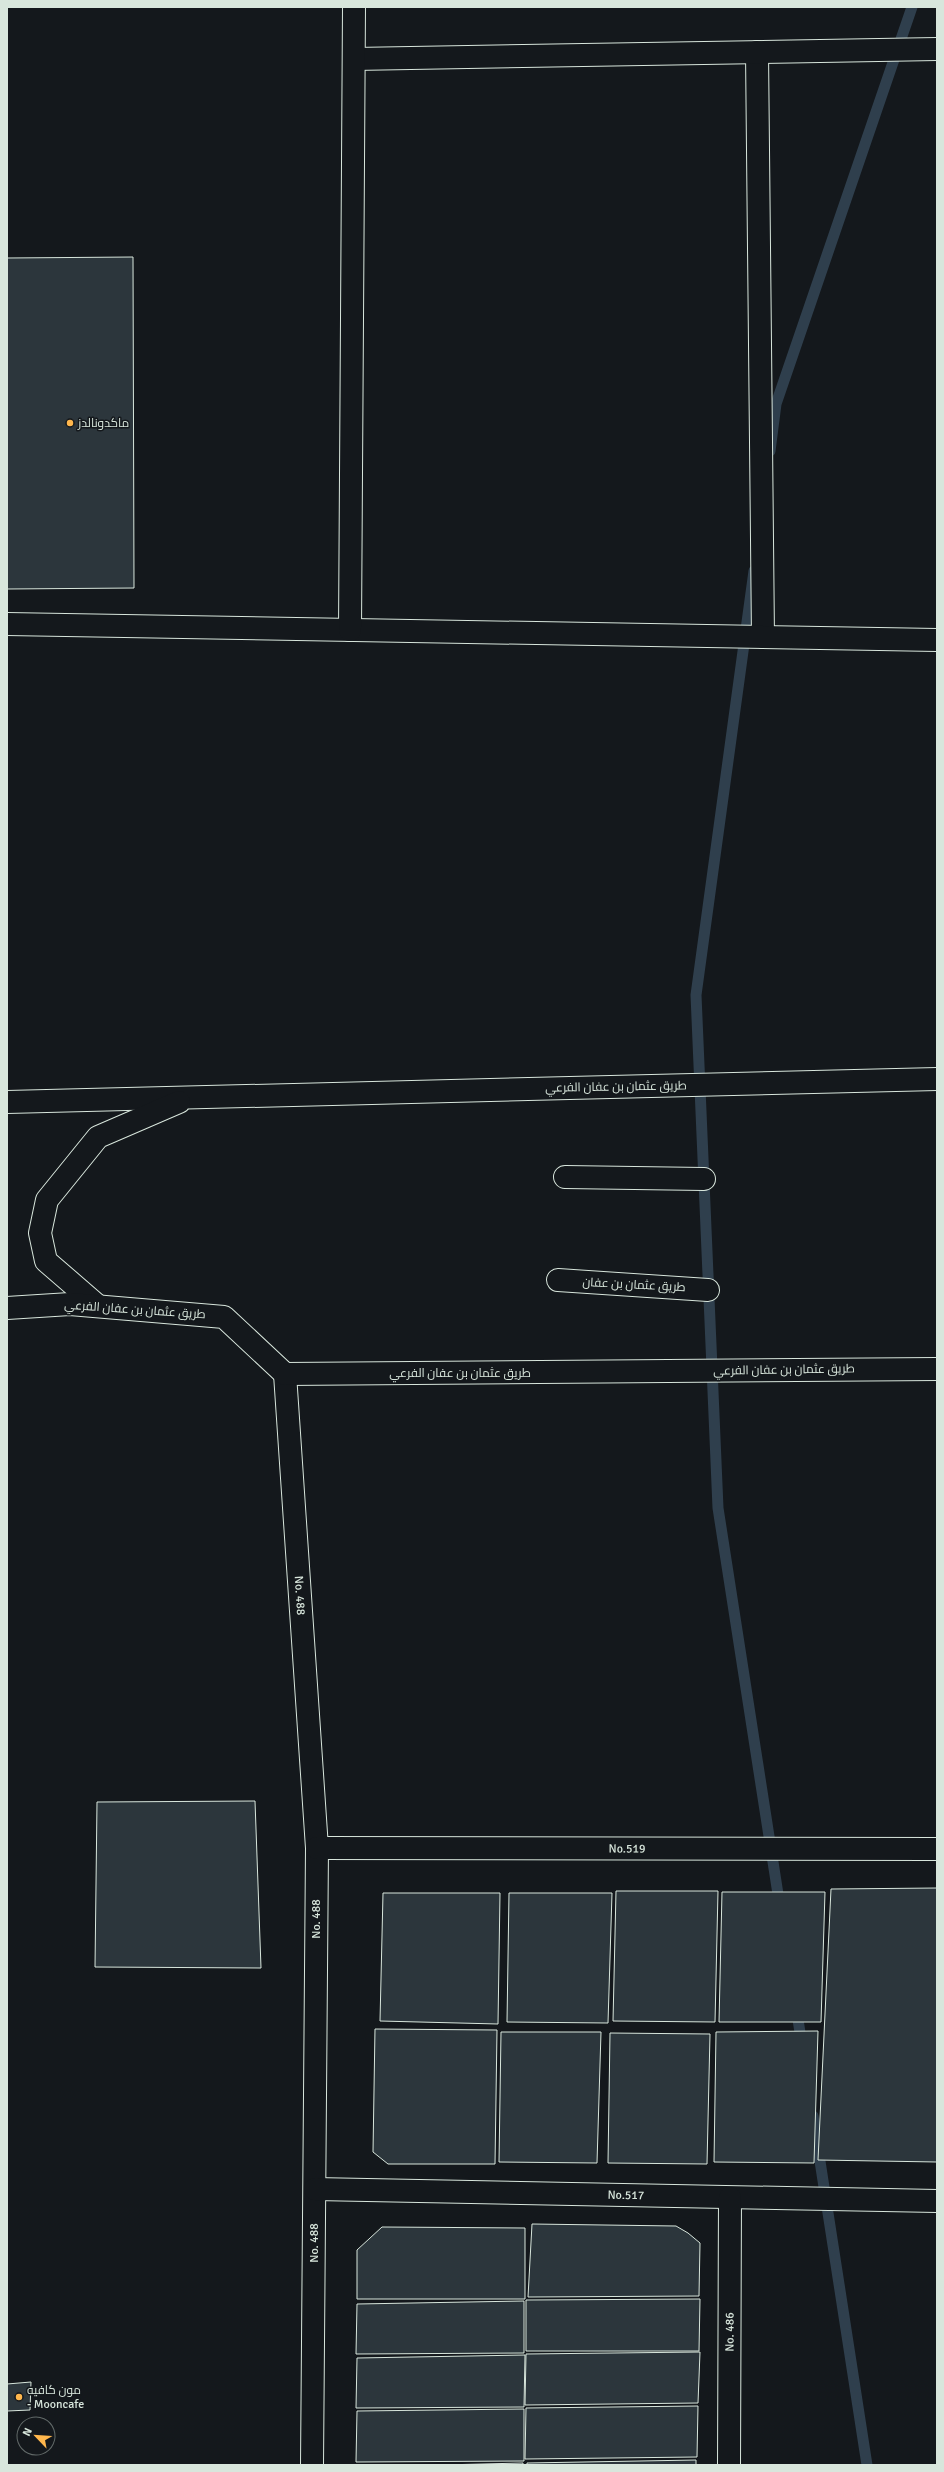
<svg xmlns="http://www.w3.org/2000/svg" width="944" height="2472" font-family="Signika,Cairo,sans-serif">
	<rect width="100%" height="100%" fill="#14181c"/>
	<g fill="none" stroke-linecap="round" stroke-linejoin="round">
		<g stroke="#2f3f4d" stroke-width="11">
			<path d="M 770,451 L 776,404 L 912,7"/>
			<path d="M 754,571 L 696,995 L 718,1508 L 780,1907"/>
			<path d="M 796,2007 L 802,2045"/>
			<path d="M 813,2116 L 867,2465"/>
		</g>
	</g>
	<g fill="#2c363c" stroke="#d8e6dc">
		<path d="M 133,257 L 134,588 L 7,589 L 7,258 Z"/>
		<path d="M 255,1801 L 261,1968 L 95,1967 L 97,1802 Z"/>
		<path d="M 937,1888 L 937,2162 L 818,2160 L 831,1889 Z"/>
		<path d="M 616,1891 L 718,1891 L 715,2022 L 613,2021 Z"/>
		<path d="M 722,1892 L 825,1892 L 821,2022 L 719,2022 Z"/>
		<path d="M 383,1893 L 500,1893 L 498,2024 L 380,2021 Z"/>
		<path d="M 509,1893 L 612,1893 L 608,2023 L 507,2022 Z"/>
		<path d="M 375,2029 L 497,2030 L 495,2164 L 388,2164 L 373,2152 Z"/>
		<path d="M 818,2031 L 814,2163 L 714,2162 L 716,2032 Z"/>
		<path d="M 501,2032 L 601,2032 L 597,2163 L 499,2162 Z"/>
		<path d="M 610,2033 L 710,2034 L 707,2164 L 608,2163 Z"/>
		<path d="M 532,2224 L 676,2226 L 688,2233 L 700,2243 L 699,2296 L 528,2297 Z"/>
		<path d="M 382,2227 L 525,2228 L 525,2299 L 357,2299 L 357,2250 Z"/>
		<path d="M 700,2299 L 699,2351 L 526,2351 L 526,2300 Z"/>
		<path d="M 524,2301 L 524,2353 L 356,2354 L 357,2304 Z"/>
		<path d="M 700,2352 L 698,2403 L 525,2405 L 526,2354 Z"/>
		<path d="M 525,2355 L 524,2407 L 356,2408 L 357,2358 Z"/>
		<path d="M 31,2382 L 30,2410 L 7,2411 L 7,2384 Z"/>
		<path d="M 698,2406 L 697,2457 L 525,2459 L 526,2408 Z"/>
		<path d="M 524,2409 L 524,2461 L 356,2462 L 357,2411 Z"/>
		<path d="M 696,2460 L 696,2465 L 527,2465 L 527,2463 Z"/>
		<path d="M 523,2463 L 523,2465 L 442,2465 Z"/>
	</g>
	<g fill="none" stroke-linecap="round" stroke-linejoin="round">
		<g stroke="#d8e6dc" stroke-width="24">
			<g id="minor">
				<path d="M 757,52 L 763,637"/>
				<path d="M 354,59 L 937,49"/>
				<path d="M 7,624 L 937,640"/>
				<path d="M 350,630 L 354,7"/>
				<path id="s1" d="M 285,1374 L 317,1848 L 312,2465"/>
				<path id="s2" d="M 317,1848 L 937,1849"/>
				<path id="s3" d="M 315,2189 L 937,2201"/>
				<path id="s4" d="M 729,2465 L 730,2198"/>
			</g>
		</g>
		<g stroke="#d8e6dc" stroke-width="24">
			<g id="secondary">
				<path d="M 7,1102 L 937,1079"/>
				<path d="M 98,1306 L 46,1261 L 40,1233 L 47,1200 L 98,1137 L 179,1102"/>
				<path d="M 7,1308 L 70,1304 L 224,1317 L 285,1374 L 937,1369"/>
			</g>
		</g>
		<g stroke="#d8e6dc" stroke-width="24">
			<g id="primary">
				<path d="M 565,1177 L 704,1179"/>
				<path d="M 558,1280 L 708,1290"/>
			</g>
		</g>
		<use href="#minor" stroke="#14181c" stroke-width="22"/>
		<use href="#secondary" stroke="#14181c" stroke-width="22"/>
		<use href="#primary" stroke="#14181c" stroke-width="22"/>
	</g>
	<g fill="#ffb74d" stroke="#14181c" stroke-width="1.5">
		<circle cx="70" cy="423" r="4"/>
		<circle cx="19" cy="2397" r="4"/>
	</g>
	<g text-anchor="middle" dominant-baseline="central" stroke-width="3" stroke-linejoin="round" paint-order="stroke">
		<g font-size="12" fill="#d8e6dc" stroke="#14181c" text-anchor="start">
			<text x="78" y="423">ماكدونالدز</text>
			<text x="27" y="2390">مون كافيه<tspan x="27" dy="14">- Mooncafe</tspan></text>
		</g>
		<g font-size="12" fill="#d8e6dc" stroke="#14181c">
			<text transform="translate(616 1087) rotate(-1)">طريق عثمان بن عفان الفرعي</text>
			<text transform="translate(634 1285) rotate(3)">طريق عثمان بن عفان</text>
			<text transform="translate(135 1310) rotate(4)">طريق عثمان بن عفان الفرعي</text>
			<text transform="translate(784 1370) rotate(-1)">طريق عثمان بن عفان الفرعي</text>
			<text x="460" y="1373">طريق عثمان بن عفان الفرعي</text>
			<text stroke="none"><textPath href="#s1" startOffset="222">No. 488</textPath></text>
			<text stroke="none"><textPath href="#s2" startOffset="310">No.519</textPath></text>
			<text transform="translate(316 1919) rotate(-90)">No. 488</text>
			<text stroke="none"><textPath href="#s3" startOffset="311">No.517</textPath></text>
			<text transform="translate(314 2243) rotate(-90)">No. 488</text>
			<text stroke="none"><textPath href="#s4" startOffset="133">No. 486</textPath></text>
		</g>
	</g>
	<rect width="944" height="2472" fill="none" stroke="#d8e6dc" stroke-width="16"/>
	<g transform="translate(36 2436) rotate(295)"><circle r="19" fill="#14181c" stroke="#626a69"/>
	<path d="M0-3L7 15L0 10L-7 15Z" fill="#ffb74d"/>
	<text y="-6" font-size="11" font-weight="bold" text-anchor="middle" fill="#d8e6dc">N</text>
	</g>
</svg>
